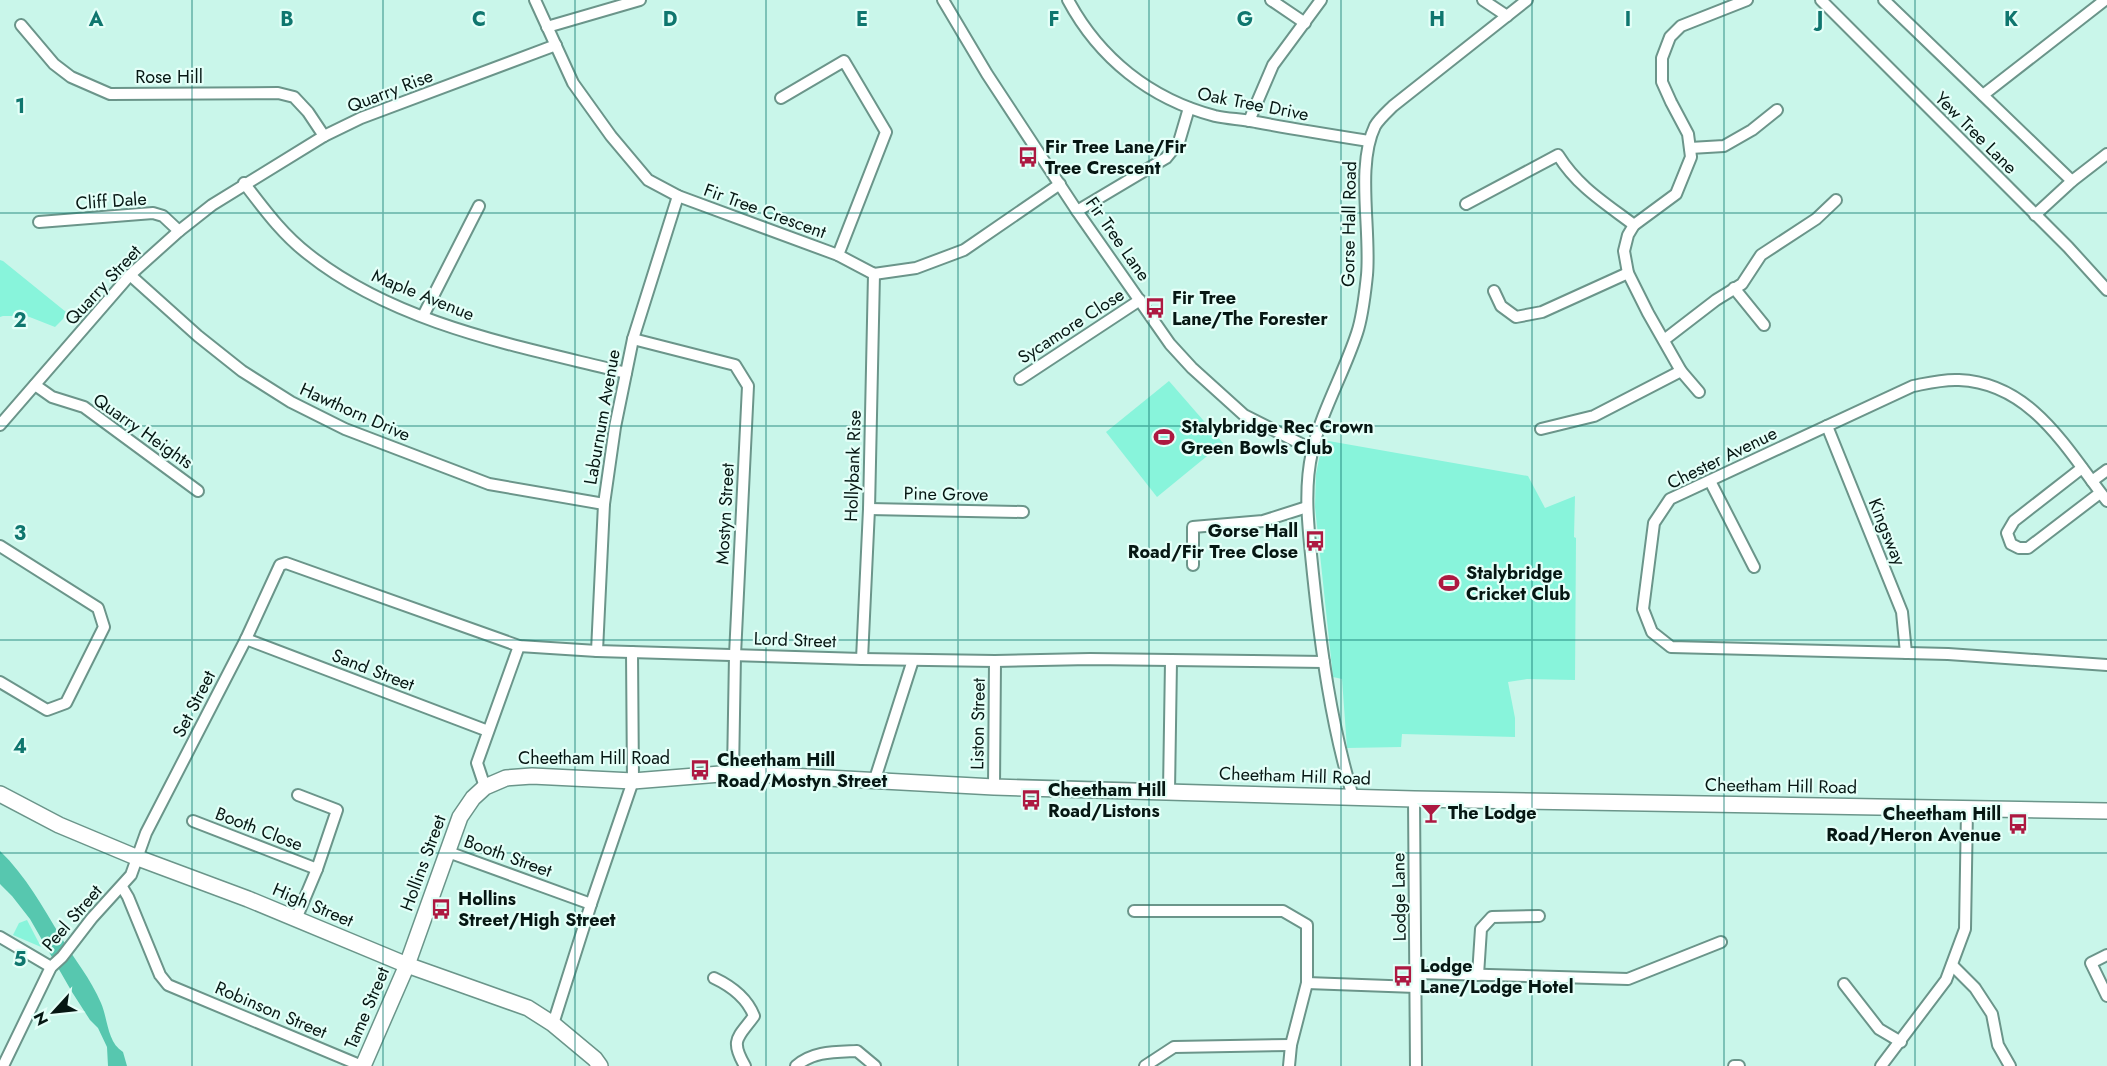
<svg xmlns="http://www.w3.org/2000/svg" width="2107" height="1066" font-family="Jost,sans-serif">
	<rect width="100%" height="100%" fill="#c9f6ea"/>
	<g fill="#88f4db">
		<path d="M 0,260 L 3,261 L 66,312 L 63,319 L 55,327 L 27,316 L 3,316 L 0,317 Z"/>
		<path d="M 1169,381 L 1223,443 L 1157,497 L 1106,432 Z"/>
		<path d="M 1323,440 L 1528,476 L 1545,508 L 1575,496 L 1574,537 L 1576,538 L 1575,680 L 1527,679 L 1508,682 L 1515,718 L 1515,737 L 1402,734 L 1401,747 L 1347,748 L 1342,679 L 1333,677 L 1315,507 L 1316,474 Z"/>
		<path d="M 27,920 L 41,947 L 13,935 L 19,923 Z"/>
	</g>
	<path fill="#57c7af" d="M 0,851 C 26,876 42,906 61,937 C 74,959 91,979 101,1003 C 108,1019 107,1042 123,1052 L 127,1066 L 108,1066 L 107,1047 L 98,1028 L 90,1020 L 72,992 L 30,919 L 12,896 L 0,884 Z"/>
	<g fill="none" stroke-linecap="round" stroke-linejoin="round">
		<g stroke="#6b958a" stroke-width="14">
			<g id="minor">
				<path d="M 535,0 L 573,83 L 611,136 L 648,180 L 678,196 L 838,255 L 874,274 L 916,268 L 964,250 L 1060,184"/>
				<path d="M 943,0 L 987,74 L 1077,211 L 1170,344 L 1192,368 L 1244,415 L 1313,450"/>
				<path d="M 1068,0 C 1099,58 1150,99 1215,116 C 1228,119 1242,119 1256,122 C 1293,129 1331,135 1369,141"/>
				<path d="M 1271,0 L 1305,23"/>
				<path d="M 1483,0 L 1507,16"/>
				<path d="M 1821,0 L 2068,247 L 2107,290"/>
				<path d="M 1884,0 L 2072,181"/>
				<path d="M 21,25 L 54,64 L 71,77 L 110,94 L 278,93 L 294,97 L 308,112 L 324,136"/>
				<path d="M 547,27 L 640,0"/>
				<path d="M 1983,95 L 2105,0"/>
				<path d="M 781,98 L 844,61 L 886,132 L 838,255"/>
				<path d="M 1249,121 L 1273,65 L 1321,0"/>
				<path d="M 1690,148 L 1724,146 L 1752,130 L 1777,110"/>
				<path d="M 244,183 C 264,209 282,234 308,254 C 397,325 519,346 626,373"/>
				<path d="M 1466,204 L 1558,155 C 1578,187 1605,203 1634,225"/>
				<path d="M 1077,211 L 1166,158 L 1179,142 L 1189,108"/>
				<path d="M 2035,215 L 2072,181 L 2107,154"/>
				<path d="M 39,222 L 153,213 L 163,216 L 179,231"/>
				<path d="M 130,275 L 198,336 L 242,371 L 291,402 L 345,429 L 489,484 L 604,504"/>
				<path d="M 1734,288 L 1764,325"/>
				<path d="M 1494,291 L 1501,306 L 1516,317 L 1542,312 L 1628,273"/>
				<path d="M 423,316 L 479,206"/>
				<path d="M 633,339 L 735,365 L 748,386 L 735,655 L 733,773"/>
				<path d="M 1664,340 L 1716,300 L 1742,284 L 1761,255 L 1816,219 L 1836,200"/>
				<path d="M 1020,379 L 1140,300"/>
				<path d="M 35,385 L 52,397 L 84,407 L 198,491"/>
				<path d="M 1699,392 L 1681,371 L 1648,313 L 1628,273 L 1624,251 L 1628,235 L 1634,225 L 1676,194 L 1691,157 L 1688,134 L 1671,102 L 1662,82 L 1662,58 L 1670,37 L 1681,26 L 1747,0"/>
				<path d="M 0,425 L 130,275 L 179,231 L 212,205 L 324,136 L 361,118 L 556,45"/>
				<path d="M 1827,426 L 1902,612 L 1906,653"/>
				<path d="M 1541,429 L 1594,416 L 1681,371"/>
				<path d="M 2082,468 L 2014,521 L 2007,533 L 2011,544 L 2019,548 L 2028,548 L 2100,493"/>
				<path d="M 1710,481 L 1754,567"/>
				<path d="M 2092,481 L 2107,470"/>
				<path d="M 2107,501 C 2067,450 2032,383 1959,380 C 1943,379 1928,383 1913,386 L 1670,499 L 1654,523 L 1643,609 L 1652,632 L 1671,647 L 1948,654 L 2107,665"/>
				<path d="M 869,509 L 1023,512"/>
				<path d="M 0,546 L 98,608 L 104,627 L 66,703 L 47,710 L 0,682"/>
				<path d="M 1193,565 L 1193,527 L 1263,521 L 1307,507"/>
				<path d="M 246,639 L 488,731"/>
				<path d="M 597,651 L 604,504 L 615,427 L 633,339 L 678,196"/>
				<path d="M 862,659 L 869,509 L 874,274"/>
				<path d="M 874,782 L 913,660"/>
				<path d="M 485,787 L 477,763 L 519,646"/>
				<path d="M 994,787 L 995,661"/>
				<path d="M 1169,791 L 1171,661"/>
				<path d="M 1353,797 C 1331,724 1321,650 1313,574 C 1309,533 1303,492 1312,452 C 1322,410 1344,373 1357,333 C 1363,315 1365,293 1367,275 C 1371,230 1356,165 1375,126 C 1379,119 1387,112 1393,106 L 1527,0"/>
				<path d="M 1414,799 L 1416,1066"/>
				<path d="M 193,821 L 317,869 L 337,810 L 298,795"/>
				<path d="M 448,852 L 591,904"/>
				<path d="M 122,887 L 128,897 L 160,975 L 168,985 L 362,1066"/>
				<path d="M 1134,911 L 1283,911 L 1307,925 L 1307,983 L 1291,1045 L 1289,1066"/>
				<path d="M 296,919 L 317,869"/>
				<path d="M 0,937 L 51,967"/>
				<path d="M 2107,955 L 2091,963 L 2107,996"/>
				<path d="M 1952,965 L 1975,988 L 1992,1014 L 1998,1045 L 2010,1066"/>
				<path d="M 1416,973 L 1628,979 L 1721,942"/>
				<path d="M 1478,975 L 1481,929 L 1492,917 L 1539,916"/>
				<path d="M 714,978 C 731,986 747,998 754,1016 C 739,1037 729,1039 745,1066"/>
				<path d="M 1307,983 L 1416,987"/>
				<path d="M 1844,984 L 1879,1029 L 1901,1042"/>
				<path d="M 553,1024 L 591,904 L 633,781 L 632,652"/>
				<path d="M 3,1066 L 51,967 L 62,957 L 92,918 L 131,875 L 146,833 L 246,639 L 280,565 L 286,563 L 519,646 L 597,651 L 862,659 L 995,661 L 1090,659 L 1324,662"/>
				<path d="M 796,1066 C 813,1051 835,1052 857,1051 L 875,1066"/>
				<path d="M 1145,1066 L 1174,1047 L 1291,1045"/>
				<path d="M 1734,1066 L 1739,1066"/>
				<path d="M 1881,1066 L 1946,980 L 1965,929 L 1967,809"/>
			</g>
		</g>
		<g stroke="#6b958a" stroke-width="18">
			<g id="secondary">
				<path d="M 0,794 L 59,825 L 138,858 L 248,899 L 407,965 L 528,1008 L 553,1024 L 595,1059 L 600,1066"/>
				<path d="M 363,1066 L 407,965 L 460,817 L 473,798 L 485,787 L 506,778 L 532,776 L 633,781 L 733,773 L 994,787 L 1414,799 L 2107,811"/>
			</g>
		</g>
		<use href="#minor" stroke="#fff" stroke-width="10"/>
		<use href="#secondary" stroke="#fff" stroke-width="15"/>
	</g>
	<path fill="none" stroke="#0f766e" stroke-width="1.5" stroke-opacity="0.55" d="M 192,0 L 192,1066M 383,0 L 383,1066M 575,0 L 575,1066M 766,0 L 766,1066M 958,0 L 958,1066M 1149,0 L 1149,1066M 1341,0 L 1341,1066M 1532,0 L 1532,1066M 1724,0 L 1724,1066M 1915,0 L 1915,1066M 0,213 L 2107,213M 0,426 L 2107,426M 0,640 L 2107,640M 0,853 L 2107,853"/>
	<defs>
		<g id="bus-bare" transform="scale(1.62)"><path d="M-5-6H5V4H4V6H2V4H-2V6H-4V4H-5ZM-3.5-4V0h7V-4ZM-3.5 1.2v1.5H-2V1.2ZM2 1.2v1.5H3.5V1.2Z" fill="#ad1941" stroke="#e4fff8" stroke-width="2.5" paint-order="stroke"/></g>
		<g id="stadium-bare" transform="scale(1.62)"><path d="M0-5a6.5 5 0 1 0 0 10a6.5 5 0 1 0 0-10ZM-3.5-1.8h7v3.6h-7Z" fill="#ad1941" stroke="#e4fff8" stroke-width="2.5" paint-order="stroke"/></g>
		<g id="bar-bare" transform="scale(1.62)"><path d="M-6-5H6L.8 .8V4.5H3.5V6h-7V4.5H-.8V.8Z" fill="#ad1941" stroke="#e4fff8" stroke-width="2.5" paint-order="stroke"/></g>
	</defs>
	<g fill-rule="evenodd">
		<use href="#bus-bare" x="1028" y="157"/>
		<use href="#bus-bare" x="1155" y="308"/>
		<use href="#stadium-bare" x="1164" y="437"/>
		<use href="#bus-bare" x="1315" y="541"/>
		<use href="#stadium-bare" x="1449" y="583"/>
		<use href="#bus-bare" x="700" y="770"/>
		<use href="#bus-bare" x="1031" y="800"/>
		<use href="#bar-bare" x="1431" y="813"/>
		<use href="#bus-bare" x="2018" y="824"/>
		<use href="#bus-bare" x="441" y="909"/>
		<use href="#bus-bare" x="1403" y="976"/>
	</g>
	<g text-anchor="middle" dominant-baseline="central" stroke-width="4.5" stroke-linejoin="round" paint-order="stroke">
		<g font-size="18" fill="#061713" stroke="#e4fff8">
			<text x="169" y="77">Rose Hill</text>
			<text transform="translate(390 91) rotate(-21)">Quarry Rise</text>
			<text transform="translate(1253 104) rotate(11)">Oak Tree Drive</text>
			<text transform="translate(1976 133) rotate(45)">Yew Tree Lane</text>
			<text transform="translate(111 201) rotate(-4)">Cliff Dale</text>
			<text transform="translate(765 211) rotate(20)">Fir Tree Crescent</text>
			<text transform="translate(1349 224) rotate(-89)">Gorse Hall Road</text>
			<text transform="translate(1118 239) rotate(55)">Fir Tree Lane</text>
			<text transform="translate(103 285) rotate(-47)">Quarry Street</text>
			<text transform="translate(423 295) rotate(22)">Maple Avenue</text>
			<text transform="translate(1071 326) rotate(-33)">Sycamore Close</text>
			<text transform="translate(355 412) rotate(24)">Hawthorn Drive</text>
			<text transform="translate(602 417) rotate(-80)">Laburnum Avenue</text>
			<text transform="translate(143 431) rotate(35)">Quarry Heights</text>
			<text transform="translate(1722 458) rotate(-26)">Chester Avenue</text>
			<text transform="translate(853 466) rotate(-88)">Hollybank Rise</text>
			<text transform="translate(946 494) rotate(1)">Pine Grove</text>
			<text transform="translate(725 514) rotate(-87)">Mostyn Street</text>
			<text transform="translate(1887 532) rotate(68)">Kingsway</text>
			<text transform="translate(795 640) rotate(2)">Lord Street</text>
			<text transform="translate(373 670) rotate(21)">Sand Street</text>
			<text transform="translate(194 704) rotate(-63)">Set Street</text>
			<text transform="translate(978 724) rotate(-89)">Liston Street</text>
			<text x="594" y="758">Cheetham Hill Road</text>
			<text transform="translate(1295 776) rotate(2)">Cheetham Hill Road</text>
			<text transform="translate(1781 786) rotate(1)">Cheetham Hill Road</text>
			<text transform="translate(259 829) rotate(21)">Booth Close</text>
			<text transform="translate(508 856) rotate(20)">Booth Street</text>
			<text transform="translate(423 863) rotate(-70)">Hollins Street</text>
			<text transform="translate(1399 897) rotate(-91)">Lodge Lane</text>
			<text transform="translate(313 905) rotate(23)">High Street</text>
			<text transform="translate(72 918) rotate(-49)">Peel Street</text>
			<text transform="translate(367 1008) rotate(-67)">Tame Street</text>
			<text transform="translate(271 1010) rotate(23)">Robinson Street</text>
		</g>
		<g font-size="18" font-weight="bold" fill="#061713" stroke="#e4fff8" text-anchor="start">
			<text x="1045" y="147">Fir Tree Lane/Fir<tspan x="1045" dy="21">Tree Crescent</tspan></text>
			<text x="1172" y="298">Fir Tree<tspan x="1172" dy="21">Lane/The Forester</tspan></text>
			<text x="1181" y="427">Stalybridge Rec Crown<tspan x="1181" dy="21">Green Bowls Club</tspan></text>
			<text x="1298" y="531" text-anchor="end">Gorse Hall<tspan x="1298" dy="21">Road/Fir Tree Close</tspan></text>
			<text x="1466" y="573">Stalybridge<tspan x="1466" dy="21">Cricket Club</tspan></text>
			<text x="717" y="760">Cheetham Hill<tspan x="717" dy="21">Road/Mostyn Street</tspan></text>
			<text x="1048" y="790">Cheetham Hill<tspan x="1048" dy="21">Road/Listons</tspan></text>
			<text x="1448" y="813">The Lodge</text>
			<text x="2001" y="814" text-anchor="end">Cheetham Hill<tspan x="2001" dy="21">Road/Heron Avenue</tspan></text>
			<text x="458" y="899">Hollins<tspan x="458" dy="21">Street/High Street</tspan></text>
			<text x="1420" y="966">Lodge<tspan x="1420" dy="21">Lane/Lodge Hotel</tspan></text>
		</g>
	</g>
	<g font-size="20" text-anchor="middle" font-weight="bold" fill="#0f766e" stroke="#e4fff8" stroke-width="4.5" stroke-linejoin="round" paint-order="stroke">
		<text x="96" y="26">A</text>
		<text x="287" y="26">B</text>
		<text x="479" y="26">C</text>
		<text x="670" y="26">D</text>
		<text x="862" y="26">E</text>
		<text x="1054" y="26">F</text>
		<text x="1245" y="26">G</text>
		<text x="1437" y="26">H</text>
		<text x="1628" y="26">I</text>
		<text x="1820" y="26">J</text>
		<text x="2011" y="26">K</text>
		<text x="20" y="113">1</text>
		<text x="20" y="327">2</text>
		<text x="20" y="540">3</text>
		<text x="20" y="753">4</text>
		<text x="20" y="966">5</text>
	</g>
	<g transform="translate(54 1012) rotate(243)" stroke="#e4fff8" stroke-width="4.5" paint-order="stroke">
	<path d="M0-4.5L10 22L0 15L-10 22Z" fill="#061713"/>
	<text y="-9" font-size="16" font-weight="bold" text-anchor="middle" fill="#061713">N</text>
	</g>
</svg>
